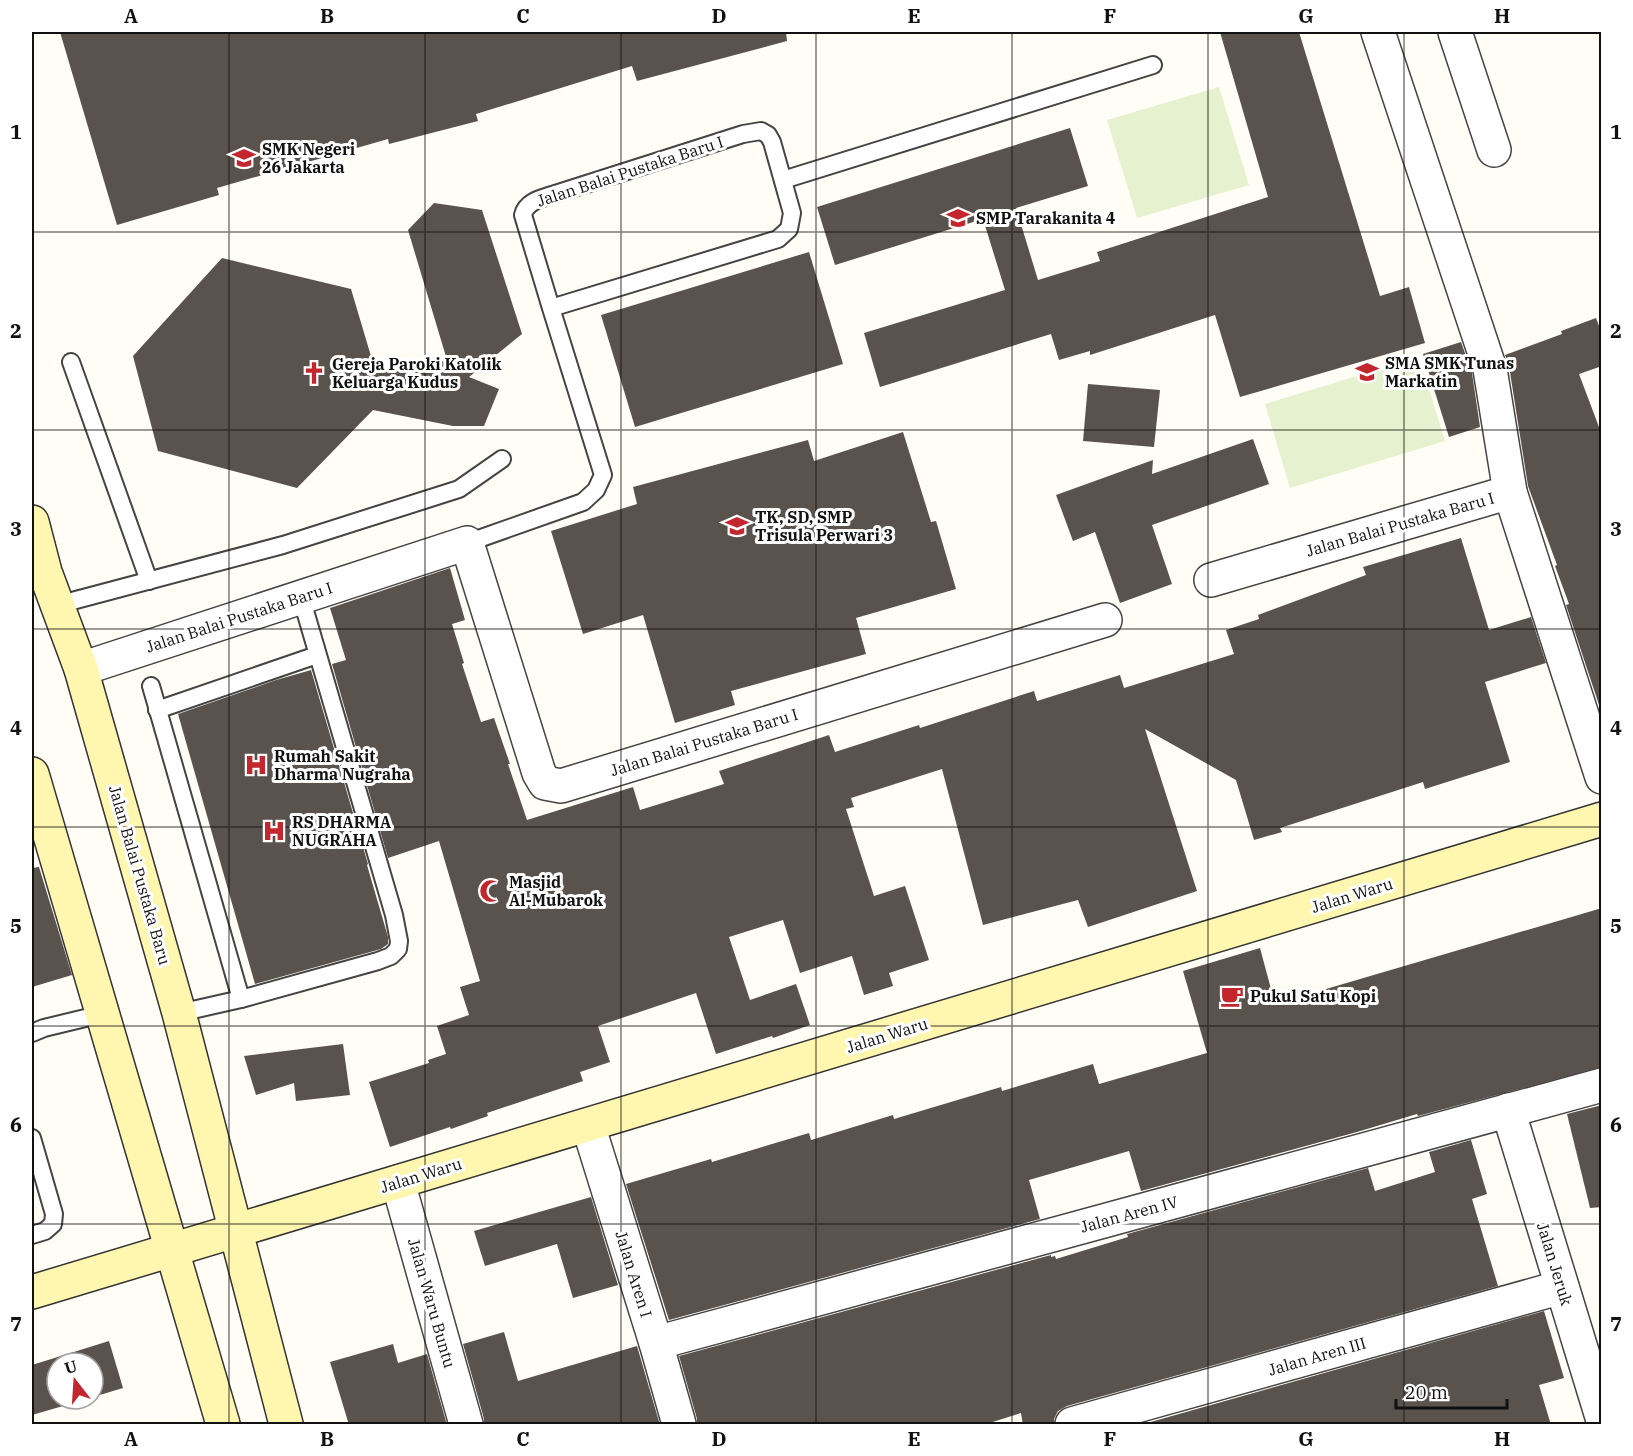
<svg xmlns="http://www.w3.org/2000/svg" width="1633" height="1456" font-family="'IBM Plex Serif',serif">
	<rect width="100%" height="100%" fill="#fffdf5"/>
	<g fill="#e6f2cf">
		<path d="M 1219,87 L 1249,185 L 1137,218 L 1107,120 Z"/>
		<path d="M 1419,357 L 1445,441 L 1290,488 L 1265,404 Z"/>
	</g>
	<g fill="#5a524d">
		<path d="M 60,32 L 786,32 L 787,41 L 637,81 L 632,66 L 476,114 L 478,121 L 389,144 L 388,139 L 217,188 L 219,195 L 117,225 Z"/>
		<path d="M 1220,32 L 1299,32 L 1380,296 L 1409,287 L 1425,343 L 1240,397 L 1215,315 L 1090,355 L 1090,351 L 1059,360 L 1051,334 L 880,387 L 864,333 L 1005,290 L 983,219 L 835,265 L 817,207 L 1070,128 L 1088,186 L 1016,208 L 1038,280 L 1100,261 L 1097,252 L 1268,197 Z"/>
		<path d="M 434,203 L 482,210 L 522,334 L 469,377 L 499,389 L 484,426 L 453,426 L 373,410 L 297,488 L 158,451 L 133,356 L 222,258 L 351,289 L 376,373 L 447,360 L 408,230 Z"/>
		<path d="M 809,252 L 843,364 L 635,427 L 601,315 Z"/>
		<path d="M 1596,318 L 1602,334 L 1602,366 L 1579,374 L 1602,435 L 1602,714 L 1566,605 L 1569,604 L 1555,566 L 1557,565 L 1528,486 L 1509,366 L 1505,355 L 1562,334 L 1561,331 Z"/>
		<path d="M 1461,342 L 1472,373 L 1480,427 L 1449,437 L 1423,354 Z"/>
		<path d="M 1088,384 L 1160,390 L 1154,447 L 1083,441 Z"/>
		<path d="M 903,432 L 931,522 L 936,521 L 956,589 L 856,618 L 866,654 L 731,691 L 735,705 L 675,723 L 643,615 L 583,634 L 551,531 L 637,504 L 633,487 L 808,440 L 814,461 Z"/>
		<path d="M 1253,439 L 1269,484 L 1152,525 L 1172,584 L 1120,603 L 1095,532 L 1073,541 L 1056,495 L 1153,460 L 1152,474 Z"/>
		<path d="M 1461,538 L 1489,630 L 1531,617 L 1546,663 L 1485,682 L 1510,762 L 1425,789 L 1423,782 L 1280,828 L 1282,832 L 1254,840 L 1236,780 L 1145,729 L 1197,891 L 1088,927 L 1078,900 L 983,925 L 942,769 L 851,798 L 854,807 L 846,809 L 874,896 L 905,886 L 929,960 L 889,973 L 893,986 L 864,995 L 852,956 L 800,973 L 783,920 L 729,937 L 750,1000 L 796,984 L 810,1025 L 773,1038 L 772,1036 L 716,1054 L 696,993 L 598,1026 L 610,1062 L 580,1072 L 583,1081 L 487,1113 L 488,1116 L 451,1129 L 450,1127 L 390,1147 L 369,1082 L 429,1063 L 428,1060 L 446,1054 L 437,1026 L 469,1015 L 460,987 L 480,981 L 439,841 L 388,858 L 332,664 L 346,660 L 330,608 L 450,568 L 465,620 L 452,624 L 464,663 L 462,664 L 481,722 L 494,718 L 510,764 L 508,764 L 527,820 L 633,787 L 640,810 L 724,784 L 719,771 L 829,735 L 835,752 L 919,725 L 920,728 L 1034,691 L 1037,701 L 1120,675 L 1124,688 L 1234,654 L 1226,630 L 1259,619 L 1258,615 L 1366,575 L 1363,567 Z"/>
		<path d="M 311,670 L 368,864 L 367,865 L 388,937 L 388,944 L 381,949 L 255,984 L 178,714 L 276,680 Z"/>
		<path d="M 39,867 L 72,975 L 32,987 L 32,868 Z"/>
		<path d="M 1602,908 L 1602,1067 L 1418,1116 L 1417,1114 L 1357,1132 L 1141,1191 L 1129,1151 L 1029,1180 L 1040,1219 L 669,1320 L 626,1184 L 711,1159 L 712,1162 L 809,1133 L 811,1140 L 893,1115 L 894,1119 L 1001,1087 L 1002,1091 L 1093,1064 L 1099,1084 L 1207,1053 L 1183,971 L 1260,948 L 1275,1004 Z"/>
		<path d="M 343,1044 L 350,1095 L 296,1101 L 294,1083 L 256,1095 L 244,1056 Z"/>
		<path d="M 1602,1105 L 1602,1207 L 1590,1208 L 1567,1114 Z"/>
		<path d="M 1471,1140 L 1487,1194 L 1472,1199 L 1498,1286 L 1067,1406 L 1058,1411 L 1054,1419 L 1054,1425 L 1023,1425 L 1021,1413 L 983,1425 L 697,1425 L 697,1419 L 679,1356 L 1051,1255 L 1051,1257 L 1055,1256 L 1056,1259 L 1128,1237 L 1127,1234 L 1368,1168 L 1375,1191 L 1435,1172 L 1429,1152 Z"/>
		<path d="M 591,1197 L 618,1285 L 573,1298 L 557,1244 L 485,1266 L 474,1231 Z"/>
		<path d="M 1544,1311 L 1564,1378 L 1539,1385 L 1551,1425 L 1140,1425 Z"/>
		<path d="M 504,1332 L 518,1381 L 637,1346 L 660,1425 L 484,1425 L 484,1419 L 463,1344 Z"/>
		<path d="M 109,1341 L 123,1388 L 93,1397 L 93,1363 L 57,1363 L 57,1399 L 87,1399 L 32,1415 L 32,1365 Z"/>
		<path d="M 393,1344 L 398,1363 L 427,1354 L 447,1425 L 349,1425 L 330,1362 Z"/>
	</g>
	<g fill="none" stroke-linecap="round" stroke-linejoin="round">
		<g stroke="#444" stroke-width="20">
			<g id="lane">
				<path d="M 783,180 L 1153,65"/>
				<path d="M 71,362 L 149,581"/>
				<path d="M 467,543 L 583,502 L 596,490 L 603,475 L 551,308 L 523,215 C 526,201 543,198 555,194 L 743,134 L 761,131 L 768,135 L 772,142 L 792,213 L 789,229 L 778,239 L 551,308"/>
				<path d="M 57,605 L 283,545 L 459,489 L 502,459"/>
				<path d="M 151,686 L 241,999"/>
				<path d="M 157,710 L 317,655"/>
				<path d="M 179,1013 L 241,999 L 378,961 L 391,956 L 398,949 L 399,941 L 394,915 L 301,597"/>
				<path d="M 32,1033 L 44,1028 L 102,1014"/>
				<path d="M 32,1138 L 54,1214 L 53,1224 L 45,1231 L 32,1235"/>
			</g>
		</g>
		<g stroke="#444" stroke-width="36">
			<g id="street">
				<path d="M 1378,32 L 1490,369 L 1510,492 L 1602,777"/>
				<path d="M 1455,32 L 1494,150"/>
				<path d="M 1211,580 L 1510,492"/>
				<path d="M 81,669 L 467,543 L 539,773 L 545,783 L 561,786 L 1105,620"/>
				<path d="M 1508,1110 L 1602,1417"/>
				<path d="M 588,1125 L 656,1343 L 679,1424"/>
				<path d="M 398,1182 L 466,1424"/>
				<path d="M 656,1343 L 1602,1085"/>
				<path d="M 1072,1424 L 1562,1287"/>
			</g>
		</g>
		<g stroke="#333" stroke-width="36">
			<g id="secondary">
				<path d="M 32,522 L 45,572 L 81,669 L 179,1013 L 286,1424"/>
				<path d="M 32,774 L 223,1424"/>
				<path d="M 32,1292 L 1602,819"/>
			</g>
		</g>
		<use href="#lane" stroke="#fff" stroke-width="16"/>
		<use href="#street" stroke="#fff" stroke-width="33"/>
		<use href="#secondary" stroke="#fff6b0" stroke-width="33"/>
	</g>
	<path fill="none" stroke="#111" stroke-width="1.5" stroke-opacity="0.55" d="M 229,32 L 229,1424M 425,32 L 425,1424M 621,32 L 621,1424M 816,32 L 816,1424M 1012,32 L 1012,1424M 1208,32 L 1208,1424M 1404,32 L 1404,1424M 32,232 L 1602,232M 32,430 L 1602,430M 32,629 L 1602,629M 32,827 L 1602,827M 32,1026 L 1602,1026M 32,1224 L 1602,1224"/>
	<defs>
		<g id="school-bare" transform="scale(1.8)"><path d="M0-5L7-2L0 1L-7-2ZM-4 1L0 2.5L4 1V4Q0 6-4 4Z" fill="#c4262e" stroke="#fff" stroke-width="2.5" paint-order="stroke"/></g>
		<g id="church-bare" transform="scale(1.8)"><path d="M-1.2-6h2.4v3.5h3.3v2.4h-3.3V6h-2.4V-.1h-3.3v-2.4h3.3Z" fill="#c4262e" stroke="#fff" stroke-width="2.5" paint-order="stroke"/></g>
		<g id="hospital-bare" transform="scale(1.8)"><path d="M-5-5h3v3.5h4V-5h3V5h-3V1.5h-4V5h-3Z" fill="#c4262e" stroke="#fff" stroke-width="2.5" paint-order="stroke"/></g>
		<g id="mosque-bare" transform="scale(1.8)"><path d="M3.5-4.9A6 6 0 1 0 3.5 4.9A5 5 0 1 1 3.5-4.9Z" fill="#c4262e" stroke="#fff" stroke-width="2.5" paint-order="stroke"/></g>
		<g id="cafe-bare" transform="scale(1.8)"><path d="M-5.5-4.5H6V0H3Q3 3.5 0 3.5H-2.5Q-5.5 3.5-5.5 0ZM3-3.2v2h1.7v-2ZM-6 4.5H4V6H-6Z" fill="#c4262e" stroke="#fff" stroke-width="2.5" paint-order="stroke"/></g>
	</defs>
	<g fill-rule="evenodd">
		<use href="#school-bare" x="244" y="158"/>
		<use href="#school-bare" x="958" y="218"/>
		<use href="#school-bare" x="1367" y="372"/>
		<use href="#church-bare" x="314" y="373"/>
		<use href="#school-bare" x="737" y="526"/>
		<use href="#hospital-bare" x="256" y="765"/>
		<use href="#hospital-bare" x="274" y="831"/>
		<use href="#mosque-bare" x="491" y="891"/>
		<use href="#cafe-bare" x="1232" y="996"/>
	</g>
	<g text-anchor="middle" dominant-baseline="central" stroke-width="6" stroke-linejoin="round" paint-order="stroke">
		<g font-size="16" font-weight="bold" fill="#111" stroke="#fff" text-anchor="start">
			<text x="262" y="149">SMK Negeri<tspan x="262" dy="18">26 Jakarta</tspan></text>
			<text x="976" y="218">SMP Tarakanita 4</text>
			<text x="1385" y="363">SMA SMK Tunas<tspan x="1385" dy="18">Markatin</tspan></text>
			<text x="332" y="364">Gereja Paroki Katolik<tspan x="332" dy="18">Keluarga Kudus</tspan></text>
			<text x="755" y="517">TK, SD, SMP<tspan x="755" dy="18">Trisula Perwari 3</tspan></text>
			<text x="274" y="756">Rumah Sakit<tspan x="274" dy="18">Dharma Nugraha</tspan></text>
			<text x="292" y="822">RS DHARMA<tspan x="292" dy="18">NUGRAHA</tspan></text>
			<text x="509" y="882">Masjid<tspan x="509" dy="18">Al-Mubarok</tspan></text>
			<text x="1250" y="996">Pukul Satu Kopi</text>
		</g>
		<g font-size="16" fill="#111" stroke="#fff">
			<text transform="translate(630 171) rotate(-18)">Jalan Balai Pustaka Baru I</text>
			<text transform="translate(1400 524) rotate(-16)">Jalan Balai Pustaka Baru I</text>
			<text transform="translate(239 617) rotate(-18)">Jalan Balai Pustaka Baru I</text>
			<text transform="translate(704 742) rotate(-17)">Jalan Balai Pustaka Baru I</text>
			<text transform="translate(140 875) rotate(74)">Jalan Balai Pustaka Baru</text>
			<text transform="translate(1352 895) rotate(-17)">Jalan Waru</text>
			<text transform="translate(887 1035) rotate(-17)">Jalan Waru</text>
			<text transform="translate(421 1175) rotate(-17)">Jalan Waru</text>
			<text transform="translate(1129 1214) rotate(-15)">Jalan Aren IV</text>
			<text transform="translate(1555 1264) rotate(73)">Jalan Jeruk</text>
			<text transform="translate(634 1274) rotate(73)">Jalan Aren I</text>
			<text transform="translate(432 1303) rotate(74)">Jalan Waru Buntu</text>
			<text transform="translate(1317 1356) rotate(-16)">Jalan Aren III</text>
		</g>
	</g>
	<rect width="1633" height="1456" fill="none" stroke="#ffffff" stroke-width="66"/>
	<g transform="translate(75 1381) rotate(343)"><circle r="28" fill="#ffffff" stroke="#a0a0a0" stroke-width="1.5"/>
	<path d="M0-4.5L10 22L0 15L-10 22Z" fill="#c4262e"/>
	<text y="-9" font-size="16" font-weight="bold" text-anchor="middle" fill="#111111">U</text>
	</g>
	<path d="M1396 1399v9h111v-9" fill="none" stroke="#111111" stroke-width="3"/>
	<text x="1405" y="1399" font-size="18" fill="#111111" stroke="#ffffff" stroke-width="4.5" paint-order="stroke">20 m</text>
	<rect x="33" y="33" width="1567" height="1390" fill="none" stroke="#111" stroke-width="2"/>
	<g font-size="20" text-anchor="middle" font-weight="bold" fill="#111">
		<text x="131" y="23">A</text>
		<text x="327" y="23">B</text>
		<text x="523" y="23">C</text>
		<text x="719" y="23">D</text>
		<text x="914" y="23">E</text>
		<text x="1110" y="23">F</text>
		<text x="1306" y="23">G</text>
		<text x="1502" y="23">H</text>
		<text x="16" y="139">1</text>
		<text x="1616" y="139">1</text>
		<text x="16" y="338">2</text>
		<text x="1616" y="338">2</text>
		<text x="16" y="536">3</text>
		<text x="1616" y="536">3</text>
		<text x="16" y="735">4</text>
		<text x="1616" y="735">4</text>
		<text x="16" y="933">5</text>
		<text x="1616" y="933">5</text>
		<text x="16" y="1132">6</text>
		<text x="1616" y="1132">6</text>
		<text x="16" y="1331">7</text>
		<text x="1616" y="1331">7</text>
		<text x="131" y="1446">A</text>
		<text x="327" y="1446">B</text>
		<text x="523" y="1446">C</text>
		<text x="719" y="1446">D</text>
		<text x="914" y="1446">E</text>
		<text x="1110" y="1446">F</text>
		<text x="1306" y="1446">G</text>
		<text x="1502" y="1446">H</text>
	</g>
</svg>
